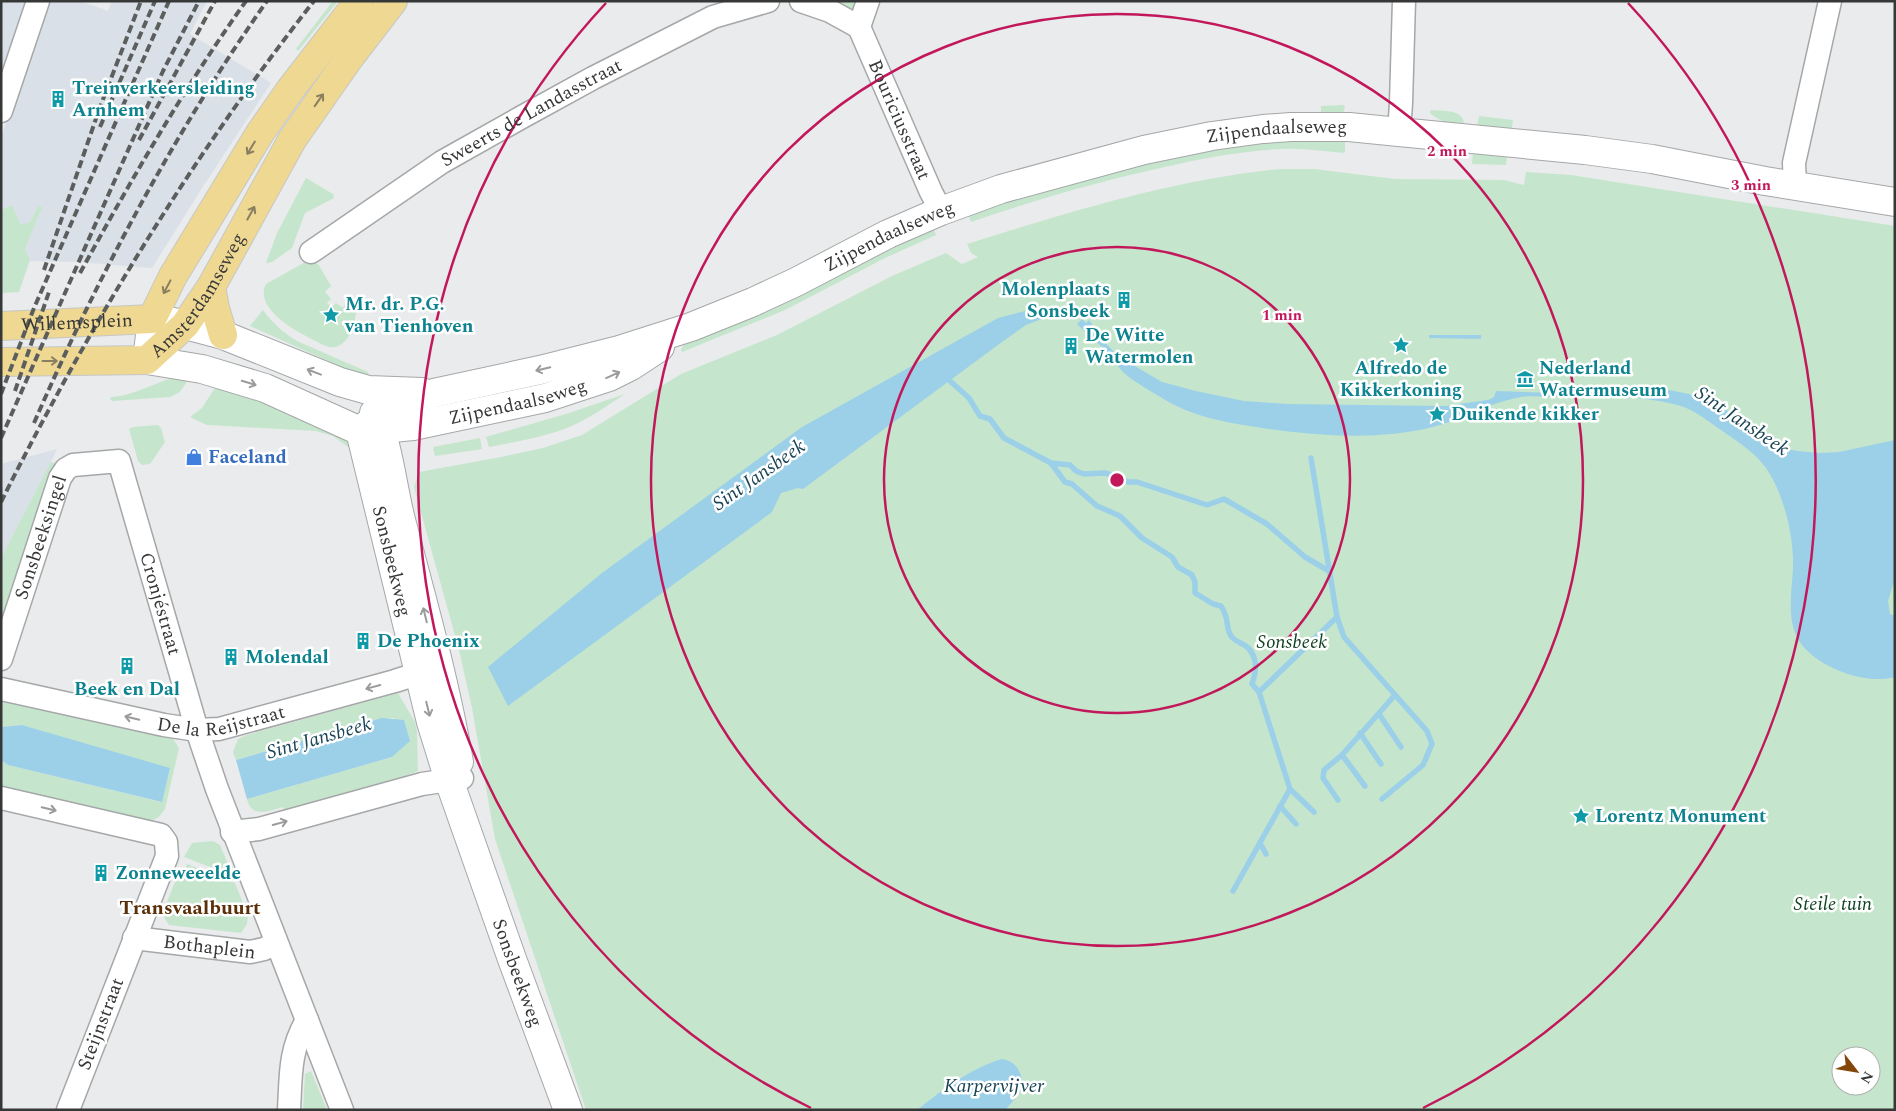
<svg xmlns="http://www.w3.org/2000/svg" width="1896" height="1111" font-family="Spectral,serif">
	<rect width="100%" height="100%" fill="#e9ebec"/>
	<g fill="#dae0e8">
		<path d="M 1,1 L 29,1 L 1,84 Z"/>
		<path d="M 48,1 L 80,1 L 108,11 L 112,1 L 207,1 L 190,34 L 271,83 L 202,188 L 152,268 L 78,262 L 30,261 L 25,249 L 41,207 L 38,206 L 30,222 L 23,225 L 21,225 L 12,205 L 1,210 L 1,138 Z"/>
		<path d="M 57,449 L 51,462 L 1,558 L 1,464 Z"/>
	</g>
	<g fill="#c5e6cc" fill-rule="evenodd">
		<path d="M 333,1 L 338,1 L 298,51 L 296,49 Z"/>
		<path d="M 833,1 L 859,1 L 855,13 Z"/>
		<path d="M 1343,105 L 1345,106 L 1343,114 L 1321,115 L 1321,106 Z"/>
		<path d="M 1431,110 C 1442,111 1464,109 1464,124 C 1452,125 1440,122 1430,113 Z"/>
		<path d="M 1479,116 L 1513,120 L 1511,133 L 1477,126 Z"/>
		<path d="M 1256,139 L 1345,139 L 1345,151 L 1343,153 C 1323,151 1302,148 1282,149 C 1243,151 1204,158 1165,167 C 1100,181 1035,200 971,222 L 967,212 L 1052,184 Z"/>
		<path d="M 1508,151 L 1506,165 L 1472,164 L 1473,152 Z"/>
		<path d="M 1280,169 L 1314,169 L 1395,179 L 1504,180 L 1524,185 L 1526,172 L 1571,175 L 1895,226 L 1895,1110 L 586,1110 L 495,839 L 472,708 L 459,650 L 414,487 L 419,472 L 501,457 L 543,448 L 582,435 L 681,374 L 777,335 L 892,276 L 946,253 L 962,264 L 978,257 L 971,253 L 967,244 C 1070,212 1172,180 1280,169 ZM 1841,1056 L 1871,1056 L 1871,1086 L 1841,1086 Z"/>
		<path d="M 306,178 L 333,194 L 334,198 L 305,213 L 292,248 L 272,262 L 266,263 L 277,233 Z"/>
		<path d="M 12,205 L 21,225 L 30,222 L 38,206 L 42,207 L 25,249 L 30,260 L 19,292 L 1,293 L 1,210 Z"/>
		<path d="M 932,225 L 936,235 L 885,258 L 785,310 L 682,352 L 681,350 L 685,342 Z"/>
		<path d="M 307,261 L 318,264 L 331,286 L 325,292 L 331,299 L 327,303 L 332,307 L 336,303 L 343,308 L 348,300 L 352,303 L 358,302 C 355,315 355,333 344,342 C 340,346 335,348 330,347 C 324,346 317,342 312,339 C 295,331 254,308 266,284 Z"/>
		<path d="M 263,310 C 273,324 283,332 297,341 L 368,372 L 369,376 L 355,373 L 250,326 Z"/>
		<path d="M 182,376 L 190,377 L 180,392 L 170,397 L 112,401 L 110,399 L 111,397 C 136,396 157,380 182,376 Z"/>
		<path d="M 220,380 L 345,439 L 350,442 L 352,450 L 333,436 L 316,431 L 207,425 L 190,417 L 202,408 Z"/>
		<path d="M 625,394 C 605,407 586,421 564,429 C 540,438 514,442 489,447 L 486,437 L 569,413 Z"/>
		<path d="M 158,425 L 161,428 L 165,442 L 150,464 L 142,465 L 138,461 L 129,429 L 133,427 Z"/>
		<path d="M 480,438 L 482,449 L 435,456 L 433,447 Z"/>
		<path d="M 51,462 L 58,464 L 1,638 L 1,558 Z"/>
		<path d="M 398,693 L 415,722 L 417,732 L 418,771 L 405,776 L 405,778 L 284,810 L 283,807 C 267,811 252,819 247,799 L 392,757 L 409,741 L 394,718 L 370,721 L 236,760 L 233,752 L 238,739 L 247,735 Z"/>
		<path d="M 1,700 L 172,737 L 179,748 L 165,809 L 159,817 L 151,821 L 1,793 L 1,760 L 8,765 L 161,802 L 170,769 L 22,725 L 1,727 Z"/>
		<path d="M 213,841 L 220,845 L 233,876 L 184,857 L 192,843 Z"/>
		<path d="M 187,864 L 235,883 L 248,916 L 247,924 L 241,933 L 169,925 L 162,914 L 178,875 L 183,876 Z"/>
		<path d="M 311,1071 L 327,1110 L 303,1110 L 305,1074 Z"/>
	</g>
	<g fill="#9cd0e9">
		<path d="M 1050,308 L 1053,312 L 1052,315 L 1026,325 L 1002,342 L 803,489 L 798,488 L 781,493 L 772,512 L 508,706 L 488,667 L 602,573 L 802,427 L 998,318 L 1033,309 Z"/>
		<path d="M 1082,319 L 1086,323 L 1089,320 L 1092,324 L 1090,327 L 1118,356 L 1162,382 L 1196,391 L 1244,401 L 1287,404 L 1445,406 L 1488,400 L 1494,397 L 1496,391 L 1552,393 L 1612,388 L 1669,390 L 1689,394 L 1725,409 L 1781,448 L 1798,451 L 1819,453 L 1839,452 L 1895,440 L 1895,578 L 1888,601 L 1890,614 L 1895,616 L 1895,677 C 1864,686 1809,665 1796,635 C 1787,615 1792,589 1793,568 C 1794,536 1784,494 1766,468 C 1755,452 1734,439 1718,428 C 1704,418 1690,407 1673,404 C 1632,394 1589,397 1548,397 C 1538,397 1526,395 1516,398 C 1487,404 1461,420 1433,427 C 1376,441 1313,436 1256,427 C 1223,422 1191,416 1162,398 C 1149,390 1134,382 1123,372 C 1118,367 1114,361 1111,356 C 1103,347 1087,334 1077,324 Z"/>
		<path d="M 1429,335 L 1481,335 L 1481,339 L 1429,338 Z"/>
		<path d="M 382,718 L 404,720 L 410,741 L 392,757 L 247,799 L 236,760 Z"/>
		<path d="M 22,725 L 170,768 L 162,802 L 8,765 L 1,760 L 1,727 Z"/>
		<path d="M 1002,1059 C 1013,1061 1019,1067 1022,1079 L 1015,1099 L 1005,1110 L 917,1110 C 942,1090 971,1068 1002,1059 Z"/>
	</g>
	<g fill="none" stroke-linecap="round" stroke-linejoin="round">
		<g stroke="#9cd0e9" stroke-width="5.5">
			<path d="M 946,375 L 950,381 L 969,398 L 980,416 L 990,419 L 1004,438 L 1051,463 L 1070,465 L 1076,471 L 1084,474 L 1105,473 L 1112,475 L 1128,482 L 1137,482 L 1207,505 L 1224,499 L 1267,524 L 1305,557 L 1329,571"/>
			<path d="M 1311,458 L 1337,617 L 1344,637 L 1427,731 L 1432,744 L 1423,765 L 1382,799"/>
			<path d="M 1051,463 L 1065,482 L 1072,484 L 1097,506 L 1120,516 L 1142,538 L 1172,557 L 1178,567 L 1192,575 L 1195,582 L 1195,593 L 1213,604 L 1221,606 C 1228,616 1226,622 1229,632 C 1233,643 1244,642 1250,650 C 1258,661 1256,672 1252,684 L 1259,692"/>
			<path d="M 1379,714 L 1401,747"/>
			<path d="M 1360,733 L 1381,764"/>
			<path d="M 1342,755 L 1365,786"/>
			<path d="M 1290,789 L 1314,812"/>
			<path d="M 1338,800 L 1323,778 L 1324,770 L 1342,755 L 1395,695"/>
			<path d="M 1280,806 L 1296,824"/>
			<path d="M 1260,843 L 1266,854"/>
			<path d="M 1233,891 L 1290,789 L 1259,692 L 1337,617"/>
		</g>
		<g stroke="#a5a7a8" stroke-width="25">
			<g id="minor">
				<path id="s1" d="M 801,1 L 830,11 L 859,27 L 931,192 L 941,211"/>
				<path d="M 859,27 L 868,1"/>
				<path d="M 1,111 L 38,1"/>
				<path d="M 1399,132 L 1401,103 L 1404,1"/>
				<path d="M 1795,185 L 1794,163 L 1830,1"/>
				<path id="s2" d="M 311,252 L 442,162 L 522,117 L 593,78 L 713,17 L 768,1"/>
				<path id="s3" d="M 1,659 L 60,478 L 66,469 L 73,465 L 119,461 L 197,730 L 217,789 L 342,1110"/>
				<path id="s4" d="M 1,689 L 164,725 L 197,730 L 219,729 L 395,681 L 435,668"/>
				<path d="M 1,798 L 161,835 L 166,842 L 167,856 L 68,1110"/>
				<path d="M 232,832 L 259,829 L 422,784 L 462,778"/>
				<path id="s5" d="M 134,938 L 250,952 L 264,949 L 276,943"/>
				<path d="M 289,1110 C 291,1075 289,1051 307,1020"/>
			</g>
		</g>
		<g stroke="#a5a7a8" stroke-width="30">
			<g id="secondary">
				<path id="s6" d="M 422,392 L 368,390 L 340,382 L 223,335 L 174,322 L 152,319 L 147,360 L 202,369 L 265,388 L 360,431 L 413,426 L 545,398 L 609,377 L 631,366 L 660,347"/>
				<path d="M 374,413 C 389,446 392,485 401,520 C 422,600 445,680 459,762"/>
				<path id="s7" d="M 360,431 L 376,417 L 386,411 L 434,393 L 540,370 L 619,350 L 691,327 L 753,302 L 796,282 L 888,234 L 941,211 L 1001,189 L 1144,150 L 1212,136 L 1263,129 L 1291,127 L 1349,127 L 1399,132 L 1585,150 L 1652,159 L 1765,181 L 1895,202"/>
				<path id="s8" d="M 360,431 L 431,722 L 449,780 L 512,959 L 568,1110"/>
			</g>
		</g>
		<g stroke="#c7c7c7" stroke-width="30">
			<g id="primary">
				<path d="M 211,287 L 215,308 L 223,335"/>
				<path id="s9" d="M 1,326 L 152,319 L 173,276 L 260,133 L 290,90 L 359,1"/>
				<path id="s10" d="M 1,362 L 147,360 L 185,325 L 211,287 L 292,140 L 350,57 L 393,1"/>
			</g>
		</g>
		<use href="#minor" stroke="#fff" stroke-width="22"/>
		<use href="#secondary" stroke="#fff" stroke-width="28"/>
		<use href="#primary" stroke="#eed892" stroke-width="28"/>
		<g stroke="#5c5e5e" stroke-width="4" stroke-dasharray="8 4" stroke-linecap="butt">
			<path d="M 100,127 L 155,1"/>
			<path d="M 139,140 L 215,1"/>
			<path d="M 44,270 L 100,107 L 141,1"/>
			<path d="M 80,273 C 131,180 184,88 246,1"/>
			<path d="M 15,391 L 50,289"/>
			<path d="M 1,394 L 34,308 L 169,1"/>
			<path d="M 34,423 C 98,276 174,133 267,1"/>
			<path d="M 1,438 L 163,71 L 199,1"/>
			<path d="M 1,502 C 89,326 192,156 314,1"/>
		</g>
	</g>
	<defs><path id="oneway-shaft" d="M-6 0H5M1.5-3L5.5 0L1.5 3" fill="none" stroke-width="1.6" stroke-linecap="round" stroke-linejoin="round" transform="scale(1.25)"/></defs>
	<g stroke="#897f60">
		<use href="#oneway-shaft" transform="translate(319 100) rotate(-55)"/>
		<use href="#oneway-shaft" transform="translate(251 148) rotate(121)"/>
		<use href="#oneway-shaft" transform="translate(251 213) rotate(-61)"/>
		<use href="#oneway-shaft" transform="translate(167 287) rotate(118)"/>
		<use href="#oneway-shaft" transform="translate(50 361)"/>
	</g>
	<g stroke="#9a9b9b">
		<use href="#oneway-shaft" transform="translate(543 369) rotate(166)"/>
		<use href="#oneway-shaft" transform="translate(314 372) rotate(-159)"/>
		<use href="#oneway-shaft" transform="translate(613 375) rotate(-24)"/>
		<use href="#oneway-shaft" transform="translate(249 383) rotate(17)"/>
		<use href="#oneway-shaft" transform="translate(425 615) rotate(-104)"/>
		<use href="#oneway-shaft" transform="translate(373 687) rotate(165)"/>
		<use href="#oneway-shaft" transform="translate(428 709) rotate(76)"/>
		<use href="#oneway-shaft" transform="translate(132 718) rotate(-167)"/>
		<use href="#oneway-shaft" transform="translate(49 809) rotate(13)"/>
		<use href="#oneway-shaft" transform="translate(280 823) rotate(-15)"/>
	</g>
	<g fill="none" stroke="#c2185b" stroke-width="2.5">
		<circle cx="1117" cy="480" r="233"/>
		<circle cx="1117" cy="480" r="466"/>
		<path d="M811 1108A699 699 0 0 1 606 3M1628 3A699 699 0 0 1 1423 1108"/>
	</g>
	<defs>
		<g id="building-bare" transform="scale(1.35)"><path d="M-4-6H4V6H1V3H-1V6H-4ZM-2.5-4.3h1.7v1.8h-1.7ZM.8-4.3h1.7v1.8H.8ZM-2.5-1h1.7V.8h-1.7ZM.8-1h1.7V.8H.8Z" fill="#0f9aa8" stroke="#fff" stroke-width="2.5" paint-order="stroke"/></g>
		<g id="sight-bare" transform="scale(1.35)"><path d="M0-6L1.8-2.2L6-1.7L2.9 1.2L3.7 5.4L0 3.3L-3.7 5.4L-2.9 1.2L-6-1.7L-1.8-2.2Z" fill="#0f9aa8" stroke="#fff" stroke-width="2.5" paint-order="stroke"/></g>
		<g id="museum-bare" transform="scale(1.35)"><path d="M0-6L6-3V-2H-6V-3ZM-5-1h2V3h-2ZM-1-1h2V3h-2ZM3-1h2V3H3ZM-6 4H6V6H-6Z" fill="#0f9aa8" stroke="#fff" stroke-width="2.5" paint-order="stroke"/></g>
		<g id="shop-bare" transform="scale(1.35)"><path d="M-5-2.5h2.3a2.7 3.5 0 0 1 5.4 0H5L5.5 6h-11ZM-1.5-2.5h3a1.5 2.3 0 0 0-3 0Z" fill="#3f7fe0" stroke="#fff" stroke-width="2.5" paint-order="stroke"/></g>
	</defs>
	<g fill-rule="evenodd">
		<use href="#building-bare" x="58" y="99"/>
		<use href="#building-bare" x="1124" y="300"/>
		<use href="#sight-bare" x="331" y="315"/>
		<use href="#sight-bare" x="1401" y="345"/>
		<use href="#building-bare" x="1071" y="346"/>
		<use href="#museum-bare" x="1525" y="379"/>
		<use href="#sight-bare" x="1437" y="414"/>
		<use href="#shop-bare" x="194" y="457"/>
		<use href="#building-bare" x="363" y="641"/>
		<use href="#building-bare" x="231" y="657"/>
		<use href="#building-bare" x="127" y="666"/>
		<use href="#sight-bare" x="1581" y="816"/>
		<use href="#building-bare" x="101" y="873"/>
	</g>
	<g text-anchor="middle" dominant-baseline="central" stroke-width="5" stroke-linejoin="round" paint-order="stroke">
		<g font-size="19" font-weight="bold" fill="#0d838f" stroke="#fff" text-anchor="start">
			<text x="72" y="88">Treinverkeersleiding<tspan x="72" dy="22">Arnhem</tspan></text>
			<text x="1110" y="289" text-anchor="end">Molenplaats<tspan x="1110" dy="22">Sonsbeek</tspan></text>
			<text x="345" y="304">Mr. dr. P.G.<tspan x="345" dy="22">van Tienhoven</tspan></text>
			<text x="1085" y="335">De Witte<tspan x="1085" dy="22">Watermolen</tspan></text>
			<text x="1401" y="368" text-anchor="middle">Alfredo de<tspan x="1401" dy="22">Kikkerkoning</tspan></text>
			<text x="1539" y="368">Nederland<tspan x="1539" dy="22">Watermuseum</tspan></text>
			<text x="1451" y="414">Duikende kikker</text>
			<text x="377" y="641">De Phoenix</text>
			<text x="245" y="657">Molendal</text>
			<text x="127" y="689" text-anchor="middle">Beek en Dal</text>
			<text x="1595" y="816">Lorentz Monument</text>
			<text x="115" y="873">Zonneweeelde</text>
		</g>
		<g font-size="19" fill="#363737" stroke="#fff">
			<text stroke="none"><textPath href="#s2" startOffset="261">Sweerts de Landasstraat</textPath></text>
			<text stroke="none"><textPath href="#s1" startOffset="165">Bouriciusstraat</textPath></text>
			<text stroke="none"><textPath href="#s7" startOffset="972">Zijpendaalseweg</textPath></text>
			<text stroke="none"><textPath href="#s7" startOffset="568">Zijpendaalseweg</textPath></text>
			<text stroke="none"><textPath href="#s10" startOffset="229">Amsterdamseweg</textPath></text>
			<text stroke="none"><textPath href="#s9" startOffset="76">Willemsplein</textPath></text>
			<text stroke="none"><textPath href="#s6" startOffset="710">Zijpendaalseweg</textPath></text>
			<text stroke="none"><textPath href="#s3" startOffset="128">Sonsbeeksingel</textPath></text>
			<text stroke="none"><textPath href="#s8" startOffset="134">Sonsbeekweg</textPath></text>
			<text stroke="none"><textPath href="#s3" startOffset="404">Cronjéstraat</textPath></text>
			<text stroke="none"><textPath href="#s4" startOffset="225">De la Reijstraat</textPath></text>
			<text stroke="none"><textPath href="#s5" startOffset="76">Bothaplein</textPath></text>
			<text stroke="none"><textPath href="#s8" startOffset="565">Sonsbeekweg</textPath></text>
			<text transform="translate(101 1024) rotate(-69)">Steijnstraat</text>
		</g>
		<g font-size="19" font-weight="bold" fill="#366cbe" stroke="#fff" text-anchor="start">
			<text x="208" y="457">Faceland</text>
		</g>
		<g font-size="19" font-style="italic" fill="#114223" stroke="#fff">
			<text x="1292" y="642">Sonsbeek</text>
			<text x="1833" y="904">Steile tuin</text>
		</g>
		<g font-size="20" font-style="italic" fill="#1a4557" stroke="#fff">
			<text transform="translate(1742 421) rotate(34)">Sint Jansbeek</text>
			<text transform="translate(759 475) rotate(-35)">Sint Jansbeek</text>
			<text transform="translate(319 738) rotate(-16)">Sint Jansbeek</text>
			<text x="994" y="1086">Karpervijver</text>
		</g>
		<g font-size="20" font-weight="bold" fill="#5b2f08" stroke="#fff">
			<text x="190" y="908">Transvaalbuurt</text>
		</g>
	</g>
	<circle cx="1117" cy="480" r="8" fill="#c2185b" stroke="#fff" stroke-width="2.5"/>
	<g font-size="15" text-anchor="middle" font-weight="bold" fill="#c2185b" stroke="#fff" stroke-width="5" stroke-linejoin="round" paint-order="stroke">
		<text x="1447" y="156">2 min</text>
		<text x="1751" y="190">3 min</text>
		<text x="1282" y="320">1 min</text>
	</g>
	<rect width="1896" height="1111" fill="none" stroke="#363737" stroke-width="5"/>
	<g transform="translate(1856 1071) rotate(121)"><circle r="24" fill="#ffffff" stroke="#afafaf"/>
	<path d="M0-4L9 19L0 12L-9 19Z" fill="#85460a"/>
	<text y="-8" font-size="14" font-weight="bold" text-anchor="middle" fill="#363737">N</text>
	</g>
</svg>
